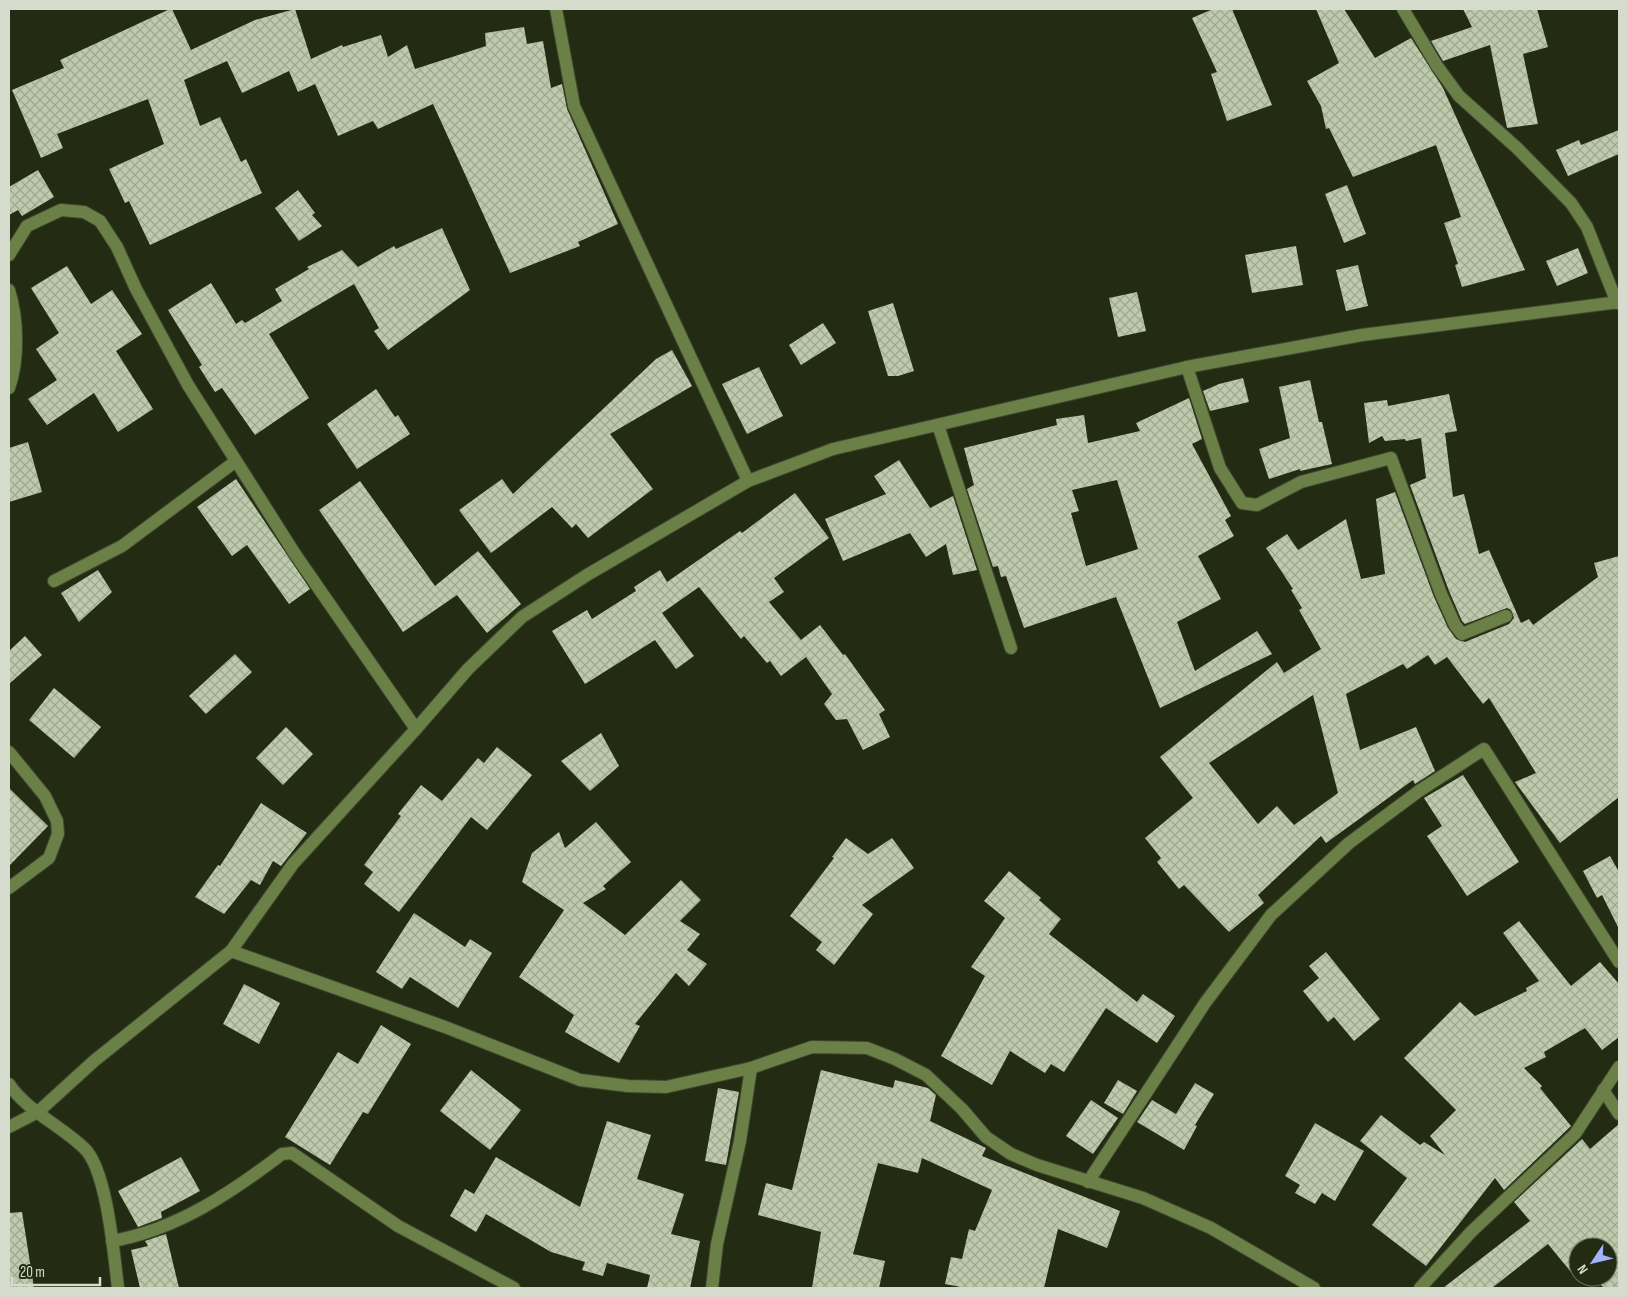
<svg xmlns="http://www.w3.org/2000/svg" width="1628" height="1297" font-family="'Sofia Sans Condensed',sans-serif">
	<defs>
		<pattern id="building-cross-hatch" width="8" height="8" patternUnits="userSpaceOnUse" patternTransform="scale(1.25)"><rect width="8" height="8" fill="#becaac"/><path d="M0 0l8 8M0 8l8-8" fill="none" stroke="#9ea890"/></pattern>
	</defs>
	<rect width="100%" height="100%" fill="#232c13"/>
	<g fill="url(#building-cross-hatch)" fill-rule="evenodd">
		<path d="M 170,9 L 172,9 L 191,50 L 255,20 L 295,9 L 311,59 L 342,45 L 343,47 L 381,35 L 388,57 L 407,45 L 415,69 L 486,46 L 485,33 L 524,27 L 527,44 L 543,41 L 551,88 L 562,84 L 567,109 L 618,224 L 578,242 L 580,246 L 510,273 L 433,104 L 378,129 L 373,121 L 338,136 L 315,84 L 298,92 L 289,71 L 242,93 L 227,61 L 184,80 L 200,126 L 220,117 L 241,162 L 246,159 L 262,193 L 150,245 L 129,201 L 125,203 L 109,169 L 164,144 L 148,99 L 57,134 L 63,148 L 41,158 L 12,90 L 64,68 L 60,60 Z"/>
		<path d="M 1213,9 L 1232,9 L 1272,105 L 1227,121 L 1211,74 L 1217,72 L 1192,18 Z"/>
		<path d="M 1316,9 L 1344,9 L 1375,58 L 1411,38 L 1443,88 L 1525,270 L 1462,287 L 1455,265 L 1458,264 L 1444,223 L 1461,217 L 1436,145 L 1353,177 L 1329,128 L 1326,129 L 1321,106 L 1307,81 L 1339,63 Z"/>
		<path d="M 1463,9 L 1537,9 L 1548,47 L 1523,54 L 1538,124 L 1507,128 L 1490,45 L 1443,61 L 1431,41 L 1472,27 Z"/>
		<path d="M 1619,130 L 1619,154 L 1568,176 L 1556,150 L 1579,140 L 1581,145 Z"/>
		<path d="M 38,170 L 54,197 L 22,216 L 18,210 L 9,215 L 9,187 Z"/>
		<path d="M 1347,185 L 1366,234 L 1344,243 L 1325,194 Z"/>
		<path d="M 298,190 L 315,213 L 312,215 L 322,226 L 299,241 L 275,208 Z"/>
		<path d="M 442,228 L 470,290 L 388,350 L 374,331 L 379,328 L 354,284 L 269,334 L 309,398 L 255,435 L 222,388 L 215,392 L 199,367 L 202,365 L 168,310 L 211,283 L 236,324 L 242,320 L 245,323 L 282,301 L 275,289 L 309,269 L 307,267 L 342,250 L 358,267 L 394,246 L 396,249 Z"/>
		<path d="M 1296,246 L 1303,285 L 1252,293 L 1245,255 Z"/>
		<path d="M 1578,248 L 1588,273 L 1557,286 L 1546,261 Z"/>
		<path d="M 1358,265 L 1368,306 L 1346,311 L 1336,270 Z"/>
		<path d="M 67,266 L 91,304 L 112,290 L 142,334 L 116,351 L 153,409 L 118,432 L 94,393 L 47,425 L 28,399 L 57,380 L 36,349 L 59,333 L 31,288 Z"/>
		<path d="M 1137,292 L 1146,331 L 1118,337 L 1109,298 Z"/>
		<path d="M 893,303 L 914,371 L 898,376 L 888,376 L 868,311 Z"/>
		<path d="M 823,323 L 836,343 L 801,365 L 789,345 Z"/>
		<path d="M 672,350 L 692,386 L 610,434 L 653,489 L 588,538 L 576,524 L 572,528 L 552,507 L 491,553 L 459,510 L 502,479 L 513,494 L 656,359 Z"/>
		<path d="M 759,367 L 783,416 L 747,434 L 722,384 Z"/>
		<path d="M 1243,378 L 1249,402 L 1210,411 L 1203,391 L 1219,384 Z"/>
		<path d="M 1310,380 L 1319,422 L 1322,422 L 1332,464 L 1300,471 L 1300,469 L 1269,479 L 1259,449 L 1290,438 L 1279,387 Z"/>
		<path d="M 376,389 L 395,417 L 398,415 L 410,434 L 357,469 L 327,424 Z"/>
		<path d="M 1449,394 L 1457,431 L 1445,433 L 1453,497 L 1464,494 L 1479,554 L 1489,550 L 1521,623 L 1529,619 L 1533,625 L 1598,577 L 1594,563 L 1619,556 L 1619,797 L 1560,843 L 1515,782 L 1536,773 L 1489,698 L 1483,704 L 1447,657 L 1435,665 L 1428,655 L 1407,669 L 1403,664 L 1346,694 L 1360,750 L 1416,727 L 1435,771 L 1415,784 L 1413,780 L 1326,843 L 1321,836 L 1258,895 L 1264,903 L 1229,932 L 1184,885 L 1179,889 L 1157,862 L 1161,858 L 1145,838 L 1193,798 L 1160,757 L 1277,662 L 1284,673 L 1321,649 L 1299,610 L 1302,608 L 1291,590 L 1293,589 L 1266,548 L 1287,534 L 1298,550 L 1346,519 L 1361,579 L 1385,574 L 1376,499 L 1395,492 L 1434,597 L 1448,628 L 1456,639 L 1465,642 L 1509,624 L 1514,618 L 1511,610 L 1507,608 L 1465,624 L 1462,621 L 1449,591 L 1410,485 L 1426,478 L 1421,438 L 1406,441 L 1405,439 L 1385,441 L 1382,436 L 1369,443 L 1364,403 L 1387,400 L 1388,406 ZM 1313,695 L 1338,793 L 1294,825 L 1277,806 L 1258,824 L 1209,763 Z"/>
		<path d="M 1189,398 L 1202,439 L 1192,444 L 1231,516 L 1225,520 L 1234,536 L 1198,556 L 1221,599 L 1177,622 L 1195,671 L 1257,631 L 1272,654 L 1160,708 L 1116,597 L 1024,628 L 1006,576 L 1001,577 L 998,566 L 993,567 L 967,489 L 974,485 L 964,448 L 1057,425 L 1056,419 L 1084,415 L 1088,443 L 1140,431 L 1136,423 ZM 1117,480 L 1138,549 L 1086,566 L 1071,513 L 1079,511 L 1072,490 Z"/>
		<path d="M 28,442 L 42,492 L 9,502 L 9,448 Z"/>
		<path d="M 899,460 L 930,508 L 953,496 L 977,570 L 953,575 L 946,544 L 926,557 L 910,533 L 843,561 L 825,519 L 886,494 L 874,476 Z"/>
		<path d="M 236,479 L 310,589 L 289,604 L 247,545 L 232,556 L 197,507 Z"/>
		<path d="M 360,481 L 435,586 L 478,551 L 521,604 L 487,633 L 457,595 L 403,632 L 319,510 Z"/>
		<path d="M 795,493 L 829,538 L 774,578 L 784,592 L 769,602 L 801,640 L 820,625 L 843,655 L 845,654 L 885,710 L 879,714 L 890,737 L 863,750 L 847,719 L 836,720 L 824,704 L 832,694 L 806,657 L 781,676 L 770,661 L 767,663 L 744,636 L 741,639 L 699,587 L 662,613 L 694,656 L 676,669 L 655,640 L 585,684 L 552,631 L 587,610 L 592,619 L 636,591 L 634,587 L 660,570 L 667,582 L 740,531 L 742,533 Z"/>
		<path d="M 98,570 L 112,592 L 79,622 L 61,593 Z"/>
		<path d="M 25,636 L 42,655 L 9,684 L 9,651 Z"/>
		<path d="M 235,654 L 252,672 L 206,714 L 189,696 Z"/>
		<path d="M 54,688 L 101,727 L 74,758 L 29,720 Z"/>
		<path d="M 286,727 L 313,754 L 283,785 L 256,758 Z"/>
		<path d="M 601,733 L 619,766 L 590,791 L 561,761 Z"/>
		<path d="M 497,747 L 532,775 L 487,830 L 471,817 L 399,912 L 364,884 L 373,872 L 364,865 L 401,816 L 398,814 L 421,785 L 442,801 L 478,758 L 484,763 Z"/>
		<path d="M 1463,775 L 1519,862 L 1467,896 L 1427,836 L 1442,826 L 1424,798 Z"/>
		<path d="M 9,788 L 48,826 L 9,866 Z"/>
		<path d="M 261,803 L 307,833 L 281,866 L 273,861 L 260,885 L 251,880 L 224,914 L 195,897 L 218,865 L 220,866 Z"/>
		<path d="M 596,822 L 631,862 L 603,886 L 606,889 L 583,903 L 625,935 L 681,880 L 701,900 L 680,921 L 700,934 L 687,950 L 707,964 L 689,986 L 676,973 L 635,1024 L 640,1026 L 619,1063 L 565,1032 L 574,1015 L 519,977 L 564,910 L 522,882 L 532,853 L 559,832 L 565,848 Z"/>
		<path d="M 846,838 L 868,854 L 892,838 L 914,868 L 862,905 L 873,914 L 834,965 L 816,950 L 822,942 L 790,916 L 834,858 L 832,857 Z"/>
		<path d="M 1610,856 L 1619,872 L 1619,929 L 1602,895 L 1597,898 L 1583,871 Z"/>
		<path d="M 1009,871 L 1041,898 L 1039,900 L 1061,919 L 1049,934 L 1137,1002 L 1143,994 L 1175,1016 L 1157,1043 L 1106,1008 L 1064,1072 L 1051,1064 L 1045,1073 L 1010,1051 L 992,1085 L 941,1056 L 985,976 L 971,967 L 1005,918 L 984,901 Z"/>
		<path d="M 414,913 L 465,947 L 470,939 L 492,953 L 458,1008 L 410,977 L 402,989 L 376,972 Z"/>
		<path d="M 1519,921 L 1571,986 L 1600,962 L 1619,984 L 1619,1037 L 1602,1050 L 1585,1028 L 1544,1052 L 1546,1057 L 1524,1068 L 1542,1086 L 1540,1088 L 1571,1126 L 1504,1190 L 1495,1178 L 1426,1266 L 1372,1225 L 1407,1178 L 1360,1141 L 1381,1115 L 1420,1145 L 1424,1142 L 1445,1155 L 1430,1136 L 1456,1110 L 1404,1058 L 1460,1002 L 1475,1016 L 1527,991 L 1526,988 L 1539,981 L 1503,933 Z"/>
		<path d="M 1326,952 L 1380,1019 L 1354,1041 L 1334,1017 L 1328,1022 L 1303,991 L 1319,978 L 1309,966 Z"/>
		<path d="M 244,984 L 280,1003 L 259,1044 L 223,1024 Z"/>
		<path d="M 381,1025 L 411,1044 L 368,1114 L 363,1112 L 330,1165 L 285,1137 L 338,1052 L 358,1064 Z"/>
		<path d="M 471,1070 L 521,1110 L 490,1150 L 440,1111 Z"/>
		<path d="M 821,1070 L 893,1088 L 895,1080 L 928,1088 L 936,1095 L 930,1121 L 986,1148 L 982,1156 L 1120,1211 L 1107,1248 L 1058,1229 L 1044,1288 L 966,1288 L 945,1284 L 951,1257 L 962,1259 L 969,1229 L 975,1231 L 992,1190 L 922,1158 L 918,1173 L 878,1163 L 853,1254 L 885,1261 L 879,1288 L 812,1288 L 821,1232 L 758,1215 L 766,1183 L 792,1190 Z"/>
		<path d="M 1118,1080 L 1137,1091 L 1123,1114 L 1104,1103 Z"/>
		<path d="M 1195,1083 L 1214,1094 L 1195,1125 L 1197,1126 L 1184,1150 L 1137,1122 L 1152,1100 L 1176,1114 Z"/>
		<path d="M 718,1088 L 739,1092 L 726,1165 L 705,1161 Z"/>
		<path d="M 1091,1100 L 1118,1118 L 1093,1154 L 1066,1136 Z"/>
		<path d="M 607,1121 L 651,1135 L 637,1179 L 684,1194 L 671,1234 L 700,1241 L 690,1288 L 647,1288 L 650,1275 L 607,1263 L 603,1276 L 582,1270 L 585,1262 L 551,1252 L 486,1214 L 476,1232 L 450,1216 L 465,1189 L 474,1194 L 496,1157 L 580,1207 Z"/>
		<path d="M 1315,1123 L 1364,1151 L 1335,1201 L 1322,1193 L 1315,1204 L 1295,1193 L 1300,1185 L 1285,1176 Z"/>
		<path d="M 1619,1124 L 1619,1288 L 1604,1288 L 1593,1277 L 1608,1277 L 1608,1247 L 1578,1247 L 1578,1275 L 1575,1277 L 1548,1244 L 1492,1288 L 1443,1288 L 1530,1221 L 1514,1202 L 1582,1139 L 1590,1149 Z"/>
		<path d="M 181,1157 L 200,1191 L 161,1212 L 162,1218 L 138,1227 L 118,1191 Z"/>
		<path d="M 22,1212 L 34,1288 L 9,1288 L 9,1213 Z"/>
		<path d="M 166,1234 L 179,1288 L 140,1288 L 131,1250 L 148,1246 L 145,1241 Z"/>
	</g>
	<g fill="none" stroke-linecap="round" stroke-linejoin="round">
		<g stroke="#404831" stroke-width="14">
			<g id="minor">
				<path d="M 556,9 L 574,106 L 748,481"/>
				<path d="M 1403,9 L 1437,66 L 1459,96 L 1517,148 L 1571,203 L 1587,227 L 1617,303"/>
				<path d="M 9,255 L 27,226 L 61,210 L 84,212 L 100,221 L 117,247 L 136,289 L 188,385 L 295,554 L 416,729 L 293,864 L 231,951 L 94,1061 L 38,1112 L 9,1127"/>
				<path d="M 9,290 C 18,319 19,360 9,388"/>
				<path d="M 1187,367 L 1220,468 L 1242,503 L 1257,505 L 1301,482 L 1391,458 L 1441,594 L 1455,625 L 1462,634 L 1506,616"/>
				<path d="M 938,425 L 1011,648"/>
				<path d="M 54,581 L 122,546 L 236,461"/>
				<path d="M 416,729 L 468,669 L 522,617 L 587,575 L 748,481 L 833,449 L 1187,367 L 1362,335 L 1619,302"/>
				<path d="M 9,752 L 45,796 L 57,821 L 58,834 L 49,858 L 9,888"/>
				<path d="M 231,951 L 445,1027 L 580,1080 L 628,1086 L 666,1087 L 751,1068 L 812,1047 L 867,1048 L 895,1059 L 926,1075 L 962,1109 L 986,1137 L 1011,1154 L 1037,1165 L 1143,1198 L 1211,1228 L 1314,1288"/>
				<path d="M 9,1084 C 27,1111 60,1125 84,1148 C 107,1169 114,1256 118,1288"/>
				<path d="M 1603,1090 L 1619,1114"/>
				<path d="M 1088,1182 L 1205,1003 L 1271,915 L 1349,843 L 1419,791 L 1484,749 L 1619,962"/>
				<path d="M 112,1241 C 176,1230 231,1193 282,1154 L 292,1153 L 398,1226 L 514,1288"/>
				<path d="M 712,1288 L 717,1244 L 740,1141 L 751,1068"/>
				<path d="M 1420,1288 L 1471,1232 L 1575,1134 L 1619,1067"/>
			</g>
		</g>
		<use href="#minor" stroke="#6b8047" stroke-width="12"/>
	</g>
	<rect width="1628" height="1297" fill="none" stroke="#d6dccd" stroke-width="20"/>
	<g transform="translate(1593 1262) rotate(235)"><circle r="24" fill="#232c13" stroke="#6b725d"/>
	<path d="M0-4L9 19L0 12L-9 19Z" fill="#a3b2fc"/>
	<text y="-8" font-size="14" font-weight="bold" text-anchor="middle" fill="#d6dccd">N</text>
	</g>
	<path d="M12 1277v8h88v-8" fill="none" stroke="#d6dccd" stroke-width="2.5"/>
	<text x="20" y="1277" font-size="15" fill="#d6dccd" stroke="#232c13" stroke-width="4" paint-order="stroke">20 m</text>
</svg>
